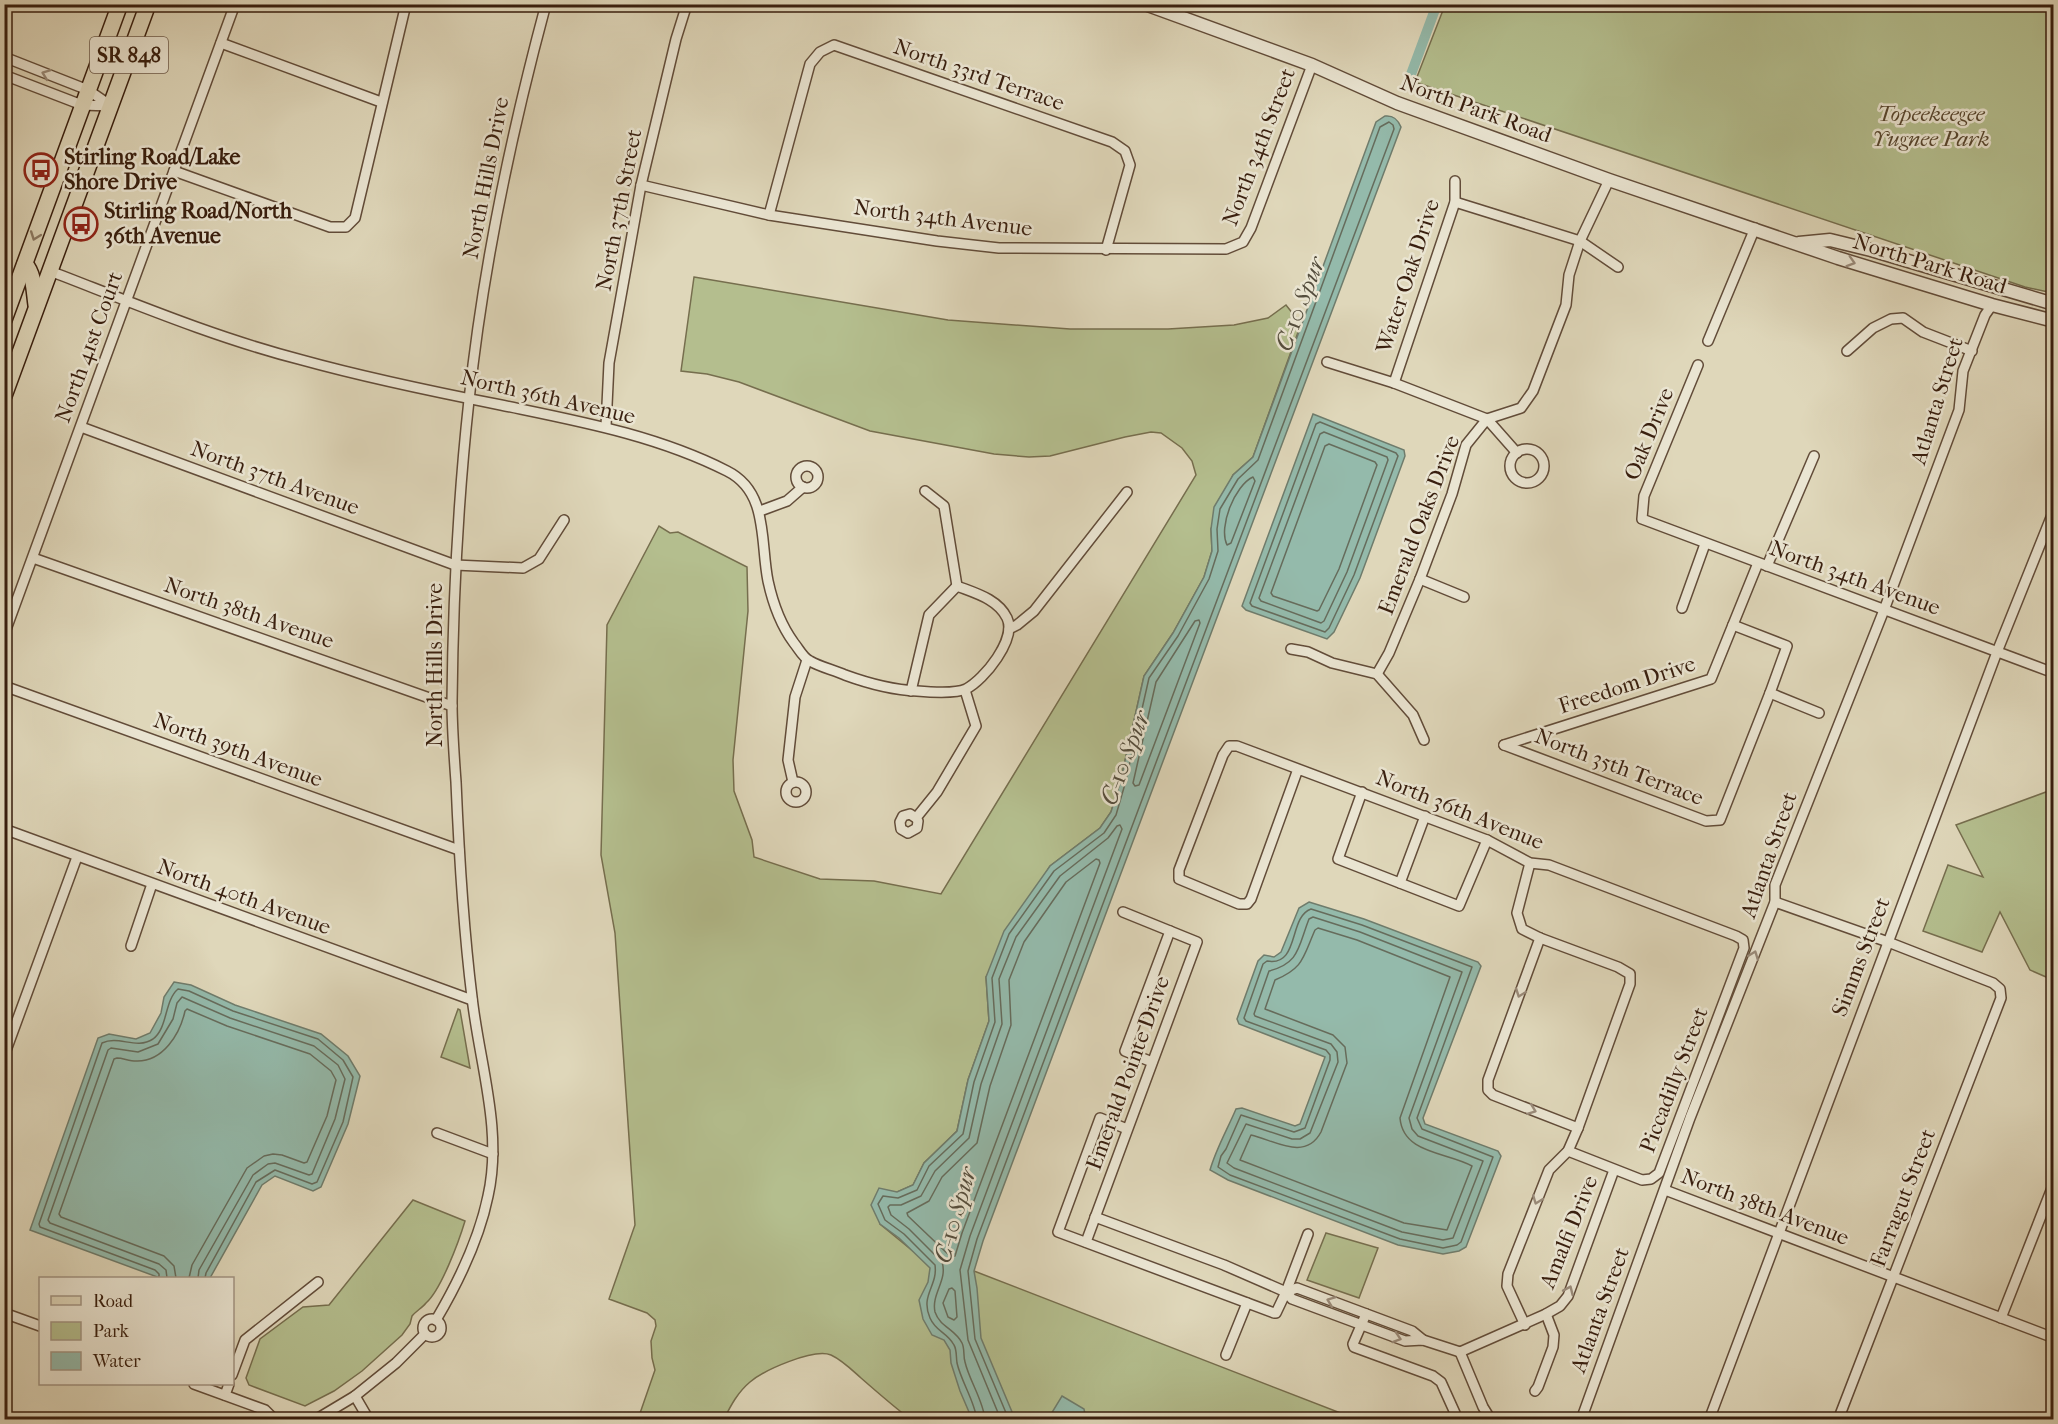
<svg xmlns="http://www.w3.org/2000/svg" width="2058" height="1424" font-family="'IM FELL French Canon',serif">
	<rect width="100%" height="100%" fill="#dfd7ba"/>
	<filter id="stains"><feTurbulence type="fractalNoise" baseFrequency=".00333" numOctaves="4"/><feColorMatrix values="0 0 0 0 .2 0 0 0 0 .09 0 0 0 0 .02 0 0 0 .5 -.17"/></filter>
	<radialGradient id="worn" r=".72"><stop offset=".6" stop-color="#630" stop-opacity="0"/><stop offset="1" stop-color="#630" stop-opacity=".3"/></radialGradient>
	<g fill="#b4be8e" stroke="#766e4e" stroke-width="1.5">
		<path d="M 1445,5 L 2053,5 L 2053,293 L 2025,287 L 1415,82 Z"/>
		<path d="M 694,277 L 948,320 L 1070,329 L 1168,329 L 1234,325 L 1268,318 L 1286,305 L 1301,324 L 1253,457 L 1233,475 L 1211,529 L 1212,551 L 1204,577 L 1173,633 L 1144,676 L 1120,783 L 1111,812 L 1100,828 L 1050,866 L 986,977 L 989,1021 L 968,1080 L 957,1131 L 924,1163 L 913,1185 L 897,1192 L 880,1224 L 913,1251 L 974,1271 L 1356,1419 L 910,1419 C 893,1406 877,1392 861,1378 C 852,1370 842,1360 831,1355 C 814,1348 764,1370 750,1382 C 738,1392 731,1405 724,1419 L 638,1419 L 655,1370 L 652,1358 L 651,1341 L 656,1326 L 655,1320 L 647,1313 L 609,1299 L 635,1225 L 615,933 L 601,855 L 607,625 L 659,526 L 670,533 L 678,532 L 747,567 L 748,611 L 733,760 L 734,791 L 752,840 L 754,857 L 820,879 L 874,881 L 941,894 L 1196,475 L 1192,461 L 1182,448 L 1161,433 L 1151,432 L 1125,437 L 1050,456 L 1029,457 L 994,454 L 870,431 L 739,382 L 707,374 L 681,371 Z"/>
		<path d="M 2046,792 L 2054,802 L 2053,980 L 2030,970 L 2000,912 L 1982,952 L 1923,931 L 1948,865 L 1983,877 L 1956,825 Z"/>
		<path d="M 458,1009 L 460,1010 L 470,1068 L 441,1057 Z"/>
		<path d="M 413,1200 L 465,1221 C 459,1241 441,1290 426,1303 C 422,1308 416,1311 412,1316 L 410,1324 L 402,1335 L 362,1371 L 334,1391 L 305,1406 L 249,1385 L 246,1378 L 260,1339 L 303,1307 L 329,1305 Z"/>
		<path d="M 1326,1233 L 1378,1248 L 1359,1298 L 1307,1280 Z"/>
	</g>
	<g fill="#94baab" stroke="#6f7c6c" stroke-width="1.5">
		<path d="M 1385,116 C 1394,115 1398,120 1401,127 L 983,1241 L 974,1271 L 977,1288 L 981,1338 L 1015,1419 L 972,1419 L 960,1391 L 951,1363 L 950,1350 L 944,1340 L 932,1335 L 923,1319 L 919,1300 L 928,1282 L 930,1268 L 899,1238 L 880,1224 L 871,1205 L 879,1188 L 897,1192 L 913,1185 L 924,1163 L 957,1131 L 968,1080 L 989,1021 L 986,977 L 1004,931 L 1050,866 L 1100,828 L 1111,812 L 1120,783 L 1144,676 L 1173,633 L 1204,577 L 1212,551 L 1211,529 L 1214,507 L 1233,475 L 1253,457 L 1376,122 Z"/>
		<path d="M 1313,414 L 1404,450 L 1405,456 L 1360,578 L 1334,632 L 1327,639 L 1246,610 L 1242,606 Z"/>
		<path d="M 1309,902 L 1364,919 L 1478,962 L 1481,966 L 1423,1118 L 1425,1124 L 1498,1151 L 1501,1156 L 1466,1247 L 1459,1251 L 1443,1254 L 1398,1245 L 1228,1180 L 1210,1170 C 1216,1149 1227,1130 1236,1109 L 1242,1108 L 1295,1126 L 1300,1124 L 1325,1057 L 1239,1024 L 1237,1019 L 1258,961 L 1264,955 L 1274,957 L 1281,952 L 1299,908 Z"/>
		<path d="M 174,982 L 191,985 L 235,1005 L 321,1034 L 348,1056 L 360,1076 L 348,1124 L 321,1187 L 313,1191 L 275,1176 L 262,1185 L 210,1278 L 160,1278 L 30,1230 L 98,1038 L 109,1034 L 136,1039 L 150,1033 L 161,1013 L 164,997 Z"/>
		<path d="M 1062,1396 L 1084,1409 L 1086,1419 L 1048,1419 Z"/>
	</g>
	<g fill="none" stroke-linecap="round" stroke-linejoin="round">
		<g stroke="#666c5c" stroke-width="1.5">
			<path d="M 1320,422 L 1396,453 L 1398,456 L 1354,575 L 1329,628 L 1325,632 L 1252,606 L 1250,603 L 1316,424 Z"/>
			<path d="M 1324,432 L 1387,457 L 1388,460 L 1347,572 L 1324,621 L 1321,623 L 1261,601 L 1259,598 L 1320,434 Z"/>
			<path d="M 1329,444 L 1375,462 L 1377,465 L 1339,569 L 1319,610 L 1317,611 L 1273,596 L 1271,593 L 1325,446 Z"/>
			<path d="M 1253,477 L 1255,481 L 1231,543 L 1227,545 C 1218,527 1235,485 1253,477 Z"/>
			<path d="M 1199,620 L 1200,623 L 1139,785 L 1135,786 L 1133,783 L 1156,682 L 1195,621 Z"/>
			<path d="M 1096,859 L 1099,860 L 1100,863 L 962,1233 L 955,1256 L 951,1257 L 908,1216 L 907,1213 L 929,1201 L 942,1177 L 977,1143 L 990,1086 L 1011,1025 L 1009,980 L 1024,942 L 1066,882 Z"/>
			<path d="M 1311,909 L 1362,925 L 1472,967 L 1417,1118 L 1422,1129 L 1493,1157 L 1461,1242 L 1457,1245 L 1443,1248 L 1400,1239 L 1230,1175 L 1218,1167 L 1221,1156 L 1226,1149 L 1241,1115 L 1294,1132 L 1305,1128 L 1330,1060 L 1330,1055 L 1326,1050 L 1246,1021 L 1244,1018 L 1263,964 L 1267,961 C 1300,967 1288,917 1311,909 Z"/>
			<path d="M 1313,917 L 1360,932 L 1462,972 L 1409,1118 L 1412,1129 L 1418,1136 L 1483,1161 L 1453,1238 L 1443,1240 L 1402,1232 L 1234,1168 L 1227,1163 L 1246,1124 L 1292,1139 L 1300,1139 L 1310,1133 L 1338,1062 L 1337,1052 L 1331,1044 L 1255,1016 L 1254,1014 L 1269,971 C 1300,963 1298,947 1309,919 Z"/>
			<path d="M 1318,928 L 1357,940 L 1450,977 L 1400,1118 C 1403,1154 1447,1152 1472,1166 L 1447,1230 L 1404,1223 L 1240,1160 L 1251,1135 C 1274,1140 1305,1162 1321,1132 L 1347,1063 L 1345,1047 L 1333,1035 L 1265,1009 L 1275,980 C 1304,968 1303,957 1315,930 Z"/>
			<path d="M 159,1278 L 159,1274 L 155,1270 L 40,1227 L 39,1224 L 102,1043 C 119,1035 136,1050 153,1039 C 168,1028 164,1001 178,989 L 189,991 L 233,1011 L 318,1039 L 343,1060 L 353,1077 L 343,1122 L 317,1182 L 312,1184 L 275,1170 L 256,1182 L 206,1273 L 205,1278"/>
			<path d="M 167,1278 L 166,1270 L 159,1264 L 50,1223 L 48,1220 L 108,1050 L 111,1048 L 138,1052 L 158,1044 L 173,1019 L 177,1003 L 182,997 L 230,1018 L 314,1046 L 338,1065 L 345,1079 L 335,1119 L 312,1174 L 309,1175 L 275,1163 L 268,1164 L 253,1175 L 199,1270 L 198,1278"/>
			<path d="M 176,1278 L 174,1266 L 164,1256 L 61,1217 L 59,1214 L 114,1059 L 117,1058 C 123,1058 129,1061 136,1061 C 163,1062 180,1034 185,1011 L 187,1009 L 227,1026 L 310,1054 L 331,1071 L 336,1080 L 327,1116 L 307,1162 L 304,1163 L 282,1155 L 273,1154 L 264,1156 L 247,1168 L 192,1265 L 189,1278"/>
			<path d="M 952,1288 L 955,1291 L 957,1317 L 954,1320 L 948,1317 L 943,1303 L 949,1289 Z"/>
			<path d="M 977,1420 C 975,1402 961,1381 957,1363 C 956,1357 957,1350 954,1345 C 947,1332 936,1332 930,1318 C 920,1295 938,1286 935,1265 L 904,1234 L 885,1220 L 878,1204 L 883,1196 L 898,1198 L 917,1190 L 929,1166 L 963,1134 L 974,1082 L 995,1022 L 992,978 L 1009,934 L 1054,871 L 1104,833 L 1116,815 L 1125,784 L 1149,678 L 1178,636 L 1209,579 L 1218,551 L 1217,529 L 1220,509 L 1238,479 L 1258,460 L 1380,127 L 1389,122 L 1393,125 L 1394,129 L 977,1239 L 968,1271 L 975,1339 L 1009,1420"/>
			<path d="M 985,1420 C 984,1402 969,1380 965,1362 C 963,1356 965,1349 962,1343 C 955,1329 940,1327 935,1312 C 931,1294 948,1280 942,1262 L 909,1229 L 891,1215 L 888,1207 L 890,1205 L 901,1205 L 921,1196 L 935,1171 L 969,1138 L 981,1084 L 1002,1024 L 999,979 L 1016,937 L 1060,876 L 1108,838 L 1117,826 L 1120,825 L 1122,829 L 970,1236 L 960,1270 L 968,1340 L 1001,1420"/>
		</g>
		<path stroke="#94baab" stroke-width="10" d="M 1410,77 L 1437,4"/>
		<g stroke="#624c39" stroke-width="12">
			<g id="minor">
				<path d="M 221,43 L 381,102"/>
				<path d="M 4,57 L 88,90 L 111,106"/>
				<path d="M 4,75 L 82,105 L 111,106"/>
				<path d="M 174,171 L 330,227 L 346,227 L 355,218 L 406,4"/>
				<path d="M 641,185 L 769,215 L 937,241 L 999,248 L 1226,249 L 1243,242 L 1251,228 L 1312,65"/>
				<path d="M 1455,202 L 1580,241 L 1618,267"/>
				<path d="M 769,215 L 810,64 L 820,52 L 834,45 L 1112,142 L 1125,151 L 1130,165 L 1106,250"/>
				<path d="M 50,271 C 133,303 216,338 302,360 C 367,378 435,392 501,405 C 578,421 656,435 727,471 C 769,492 760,542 768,581 C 773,604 780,624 794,643 C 799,649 803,658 810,661 C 820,667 834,670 845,675 C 867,683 893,690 917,691 C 929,692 955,694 966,689 C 984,680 1017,639 1007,618 C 998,599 975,593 957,586"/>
				<path d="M 1708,341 L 1755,228"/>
				<path d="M 1847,351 L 1873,328 L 1891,319 L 1903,318 L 1923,332 L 1972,351"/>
				<path d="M 1327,362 L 1394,383 L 1487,419 L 1517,453"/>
				<path d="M 1698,365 L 1644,496 L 1642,519 L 2054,673"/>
				<path d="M 1394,383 L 1455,202 L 1455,181"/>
				<path d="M 606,426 L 609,363 L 641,185 L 676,39 L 687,4"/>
				<path d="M 81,427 L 455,565 L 523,568 L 539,559 L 564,520"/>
				<circle cx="1527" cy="466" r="17"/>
				<circle cx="807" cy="477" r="11"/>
				<path d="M 925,491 L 944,506 L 957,586"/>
				<path d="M 760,511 L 787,501 L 803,487"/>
				<path d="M 33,558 L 452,706"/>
				<path d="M 1767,566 L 1814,456"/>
				<path d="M 1420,579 L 1464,597"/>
				<path d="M 1682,608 L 1705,544"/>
				<path d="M 1733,625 L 1787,646 L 1770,693 L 1819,713"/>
				<path d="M 1009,629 L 1017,625 L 1034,611 L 1127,492"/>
				<path d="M 4,635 L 235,4"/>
				<path d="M 1291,649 L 1308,652 L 1332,663 L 1377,674 L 1413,715 L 1424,740"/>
				<path d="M 1377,674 L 1389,653 L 1420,579 L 1452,494 L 1466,445 L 1487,419 L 1521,408 L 1533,391 L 1566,305 L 1569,275 L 1580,241 L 1609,180"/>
				<path d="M 4,686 L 459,850"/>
				<path d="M 911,691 L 929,615 L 957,586"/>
				<path d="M 1504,745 L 1706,821 L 1720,820 L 1770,693"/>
				<path d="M 1504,745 L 1711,679 L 1758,563"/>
				<path d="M 1298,769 L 1251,899 L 1247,904 L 1239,904 L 1179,879 L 1179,870 L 1223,755 L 1229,746 L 1237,746 L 1487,840 L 1530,863 L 1549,865 L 1736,936 L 1743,940 L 1744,948 L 1659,1173 L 1651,1179 L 1642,1180 L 1568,1151"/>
				<path d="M 793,782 L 788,760 L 795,697 L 807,660"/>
				<circle cx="796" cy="792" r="10"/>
				<path d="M 1362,792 L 1338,859 L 1459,906 L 1487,840"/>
				<path d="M 916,818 L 910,814 L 903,816 L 900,822 L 901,829 L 908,833 L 917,828 L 918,821 L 916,818 L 937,792 L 976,726 L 965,690"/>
				<path d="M 4,829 L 472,1000"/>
				<path d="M 1400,883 L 1425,816"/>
				<path d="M 1775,902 L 1888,942 L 1993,983 L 2000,989 L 2001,998 L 1838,1420"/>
				<path d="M 1540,938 L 1488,1080 L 1488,1090 L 1493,1095 L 1578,1128"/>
				<path d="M 131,946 L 152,884"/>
				<path d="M 4,1056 L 77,857"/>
				<path d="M 1152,1062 L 1125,1051 L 1170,931"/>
				<path d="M 1127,1129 L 1100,1118 L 1058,1232 L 1274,1313 L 1276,1313 L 1286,1292 L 1308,1234"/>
				<path d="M 437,1133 L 493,1154"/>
				<path d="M 1665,1190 L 2054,1338"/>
				<path d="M 1095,1217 L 1224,1265 L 1286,1292 L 1292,1299 L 1405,1341 L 1423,1340 L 1460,1352"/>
				<path d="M 1086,1242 L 1197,942 L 1123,912"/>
				<path d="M 1286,1292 L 1297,1288 L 1412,1331 L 1423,1340"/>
				<path d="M 4,1313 L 40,1326"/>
				<path d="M 1366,1314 L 1353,1344 L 1354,1347 L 1433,1376 L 1441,1382 L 1455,1413 L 1453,1420"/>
				<path d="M 2001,1318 L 2054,1183"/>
				<circle cx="432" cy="1328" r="9"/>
				<path d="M 436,1320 C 459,1281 479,1240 488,1196 C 503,1130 479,1062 472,997 C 463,925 459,854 456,782 C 454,755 452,728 452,702 C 453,601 458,500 469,400 C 483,266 511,134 546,4"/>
				<path d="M 1525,1325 L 1507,1286 L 1508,1274 L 1549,1170 L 1568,1151 L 1578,1128 L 1630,984 L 1630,974 L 1618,967 L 1540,938 L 1522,929 L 1517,913 L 1530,863"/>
				<path d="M 1460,1352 L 1546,1314 L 1560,1306 L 1568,1296 L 1614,1170"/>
				<path d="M 1460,1352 L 1483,1407 L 1491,1420"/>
				<path d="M 1226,1355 L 1247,1303"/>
				<path d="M 232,1375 L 245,1340 L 318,1282"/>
				<path d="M 194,1384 L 265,1410 L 275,1420"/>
				<path d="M 1535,1391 L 1538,1387 L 1553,1347 L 1554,1335 L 1546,1314"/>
				<path d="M 225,1395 L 229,1384"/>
				<path d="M 355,1396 L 369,1420"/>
				<path d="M 315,1420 L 355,1396 L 396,1363 L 425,1334"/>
				<path d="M 1581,1420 L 1690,1118 L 1775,902 L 1775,885 L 1884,610 L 1959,410 L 1963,371 L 1985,315 L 1992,305"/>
				<path d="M 1709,1420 L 1997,652 L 2054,510"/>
			</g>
		</g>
		<g stroke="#624c39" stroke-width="15">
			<g id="tertiary">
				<path d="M 1145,4 L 1312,65 L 1397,103 L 1609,180 L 1838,258 L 1992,305 L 2054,321"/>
				<path d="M 1799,243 L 1830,240 L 1871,250 L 2054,304"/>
			</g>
		</g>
		<g stroke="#381e0e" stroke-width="18">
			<g id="primary">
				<path d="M 25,264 C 34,274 34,291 36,305"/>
				<path d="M 4,320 L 120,4"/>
				<path d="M 4,396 L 148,4"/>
			</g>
		</g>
		<use href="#minor" stroke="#eae5d2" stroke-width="9"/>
		<use href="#tertiary" stroke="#eae5d2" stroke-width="12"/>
		<use href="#primary" stroke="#dfd7ba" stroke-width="15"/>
	</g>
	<defs><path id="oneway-chevron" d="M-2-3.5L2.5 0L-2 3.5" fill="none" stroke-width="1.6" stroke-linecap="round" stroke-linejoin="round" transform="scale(1.5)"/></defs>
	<g stroke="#9a8b7a">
		<use href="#oneway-chevron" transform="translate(46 74) rotate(-159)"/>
		<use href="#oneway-chevron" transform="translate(1851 262) rotate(17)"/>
		<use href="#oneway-chevron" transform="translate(1754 955) rotate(-69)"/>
		<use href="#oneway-chevron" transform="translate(1520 993) rotate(110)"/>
		<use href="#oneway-chevron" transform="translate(1532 1110) rotate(21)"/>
		<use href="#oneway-chevron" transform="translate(1537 1200) rotate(111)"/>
		<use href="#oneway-chevron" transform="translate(1569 1290) rotate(-66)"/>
		<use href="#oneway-chevron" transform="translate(1331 1301) rotate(-159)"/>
		<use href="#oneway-chevron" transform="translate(1397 1338) rotate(18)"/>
	</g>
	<use stroke="#8c7a64" href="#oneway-chevron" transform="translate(35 236) rotate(110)"/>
	<defs>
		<g id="bus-ring" transform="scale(1.725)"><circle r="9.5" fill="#eae5d2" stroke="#8f2418" stroke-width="1.5"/><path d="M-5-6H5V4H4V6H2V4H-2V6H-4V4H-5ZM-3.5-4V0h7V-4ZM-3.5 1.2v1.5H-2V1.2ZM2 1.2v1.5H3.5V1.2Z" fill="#8f2418"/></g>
	</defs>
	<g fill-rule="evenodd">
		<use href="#bus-ring" x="41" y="170"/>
		<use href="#bus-ring" x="81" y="224"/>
	</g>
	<g text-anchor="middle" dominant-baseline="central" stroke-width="5" stroke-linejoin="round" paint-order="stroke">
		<rect fill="#eae5d2" stroke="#6d5a49" stroke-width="1.5" x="90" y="37" width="78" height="36" rx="4.5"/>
		<g font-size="21" font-weight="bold" fill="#381e0e">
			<text x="129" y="55">SR 848</text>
		</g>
		<g font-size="22" fill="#381e0e" stroke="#eae5d2">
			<text transform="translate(979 75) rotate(19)">North 33rd Terrace</text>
			<text transform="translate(1476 109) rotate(20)">North Park Road</text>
			<text transform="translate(1259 147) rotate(-69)">North 34th Street</text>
			<text transform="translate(486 178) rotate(-79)">North Hills Drive</text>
			<text transform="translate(619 210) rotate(-79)">North 37th Street</text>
			<text transform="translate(943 218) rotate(7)">North 34th Avenue</text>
			<text transform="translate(1930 264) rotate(17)">North Park Road</text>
			<text transform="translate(1408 276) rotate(-72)">Water Oak Drive</text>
			<text transform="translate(89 347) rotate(-70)">North 41st Court</text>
			<text transform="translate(548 397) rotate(13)">North 36th Avenue</text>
			<text transform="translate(1937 401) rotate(-73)">Atlanta Street</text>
			<text transform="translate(1649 434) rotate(-68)">Oak Drive</text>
			<text transform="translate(275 478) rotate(20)">North 37th Avenue</text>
			<text transform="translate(1419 525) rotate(-69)">Emerald Oaks Drive</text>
			<text transform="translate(1855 578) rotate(20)">North 34th Avenue</text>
			<text transform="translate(249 613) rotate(19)">North 38th Avenue</text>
			<text transform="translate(435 665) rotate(-90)">North Hills Drive</text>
			<text transform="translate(1627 685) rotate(-18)">Freedom Drive</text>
			<text transform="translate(238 750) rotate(20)">North 39th Avenue</text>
			<text transform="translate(1619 767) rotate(21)">North 35th Terrace</text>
			<text transform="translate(1460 810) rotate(22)">North 36th Avenue</text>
			<text transform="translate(1769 855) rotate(-71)">Atlanta Street</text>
			<text transform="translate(244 897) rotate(20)">North 40th Avenue</text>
			<text transform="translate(1861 957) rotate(-69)">Simms Street</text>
			<text transform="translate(1128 1073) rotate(-70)">Emerald Pointe Drive</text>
			<text transform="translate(1674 1080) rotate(-69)">Piccadilly Street</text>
			<text transform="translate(1903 1198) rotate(-69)">Farragut Street</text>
			<text transform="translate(1765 1207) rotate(21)">North 38th Avenue</text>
			<text transform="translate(1569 1232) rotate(-68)">Amalfi Drive</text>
			<text transform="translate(1600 1310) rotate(-70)">Atlanta Street</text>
		</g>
		<g font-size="22" font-style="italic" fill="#57462e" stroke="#eae5d2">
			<text x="1931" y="114">Topeekeegee<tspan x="1931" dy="25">Yugnee Park</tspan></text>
		</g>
		<g font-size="22" font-weight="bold" fill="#381e0e" stroke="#eae5d2" text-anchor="start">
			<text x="64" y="157">Stirling Road/Lake<tspan x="64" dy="25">Shore Drive</tspan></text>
			<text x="104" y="211">Stirling Road/North<tspan x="104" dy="25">36th Avenue</tspan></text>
		</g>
		<g font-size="24" font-style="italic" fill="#544d3d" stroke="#eae5d2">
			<text transform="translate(1300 304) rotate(-69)">C-10 Spur</text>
			<text transform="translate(1125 758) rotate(-69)">C-10 Spur</text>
			<text transform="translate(955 1215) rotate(-74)">C-10 Spur</text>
		</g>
	</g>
	<rect width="2058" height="1424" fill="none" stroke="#dfd7ba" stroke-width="24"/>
	<rect x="6" y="6" width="2046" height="1412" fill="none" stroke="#381e0e" stroke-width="3"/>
	<rect x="12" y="12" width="2034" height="1400" fill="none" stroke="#381e0e" stroke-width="1.5"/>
	<rect x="39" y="1277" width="195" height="108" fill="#eae5d2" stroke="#a39584" stroke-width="1.5"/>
	<rect x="51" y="1296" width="30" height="9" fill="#dfd7ba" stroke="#a39584" stroke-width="1.5"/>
	<text x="93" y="1307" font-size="18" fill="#381e0e">Road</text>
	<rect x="51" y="1322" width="30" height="18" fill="#b4be8e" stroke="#a39584" stroke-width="1.5"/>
	<text x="93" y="1337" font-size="18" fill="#381e0e">Park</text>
	<rect x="51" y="1352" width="30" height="18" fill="#94baab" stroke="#a39584" stroke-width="1.5"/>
	<text x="93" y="1367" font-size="18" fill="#381e0e">Water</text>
	<rect width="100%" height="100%" filter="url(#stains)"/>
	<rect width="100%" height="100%" fill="url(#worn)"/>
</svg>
